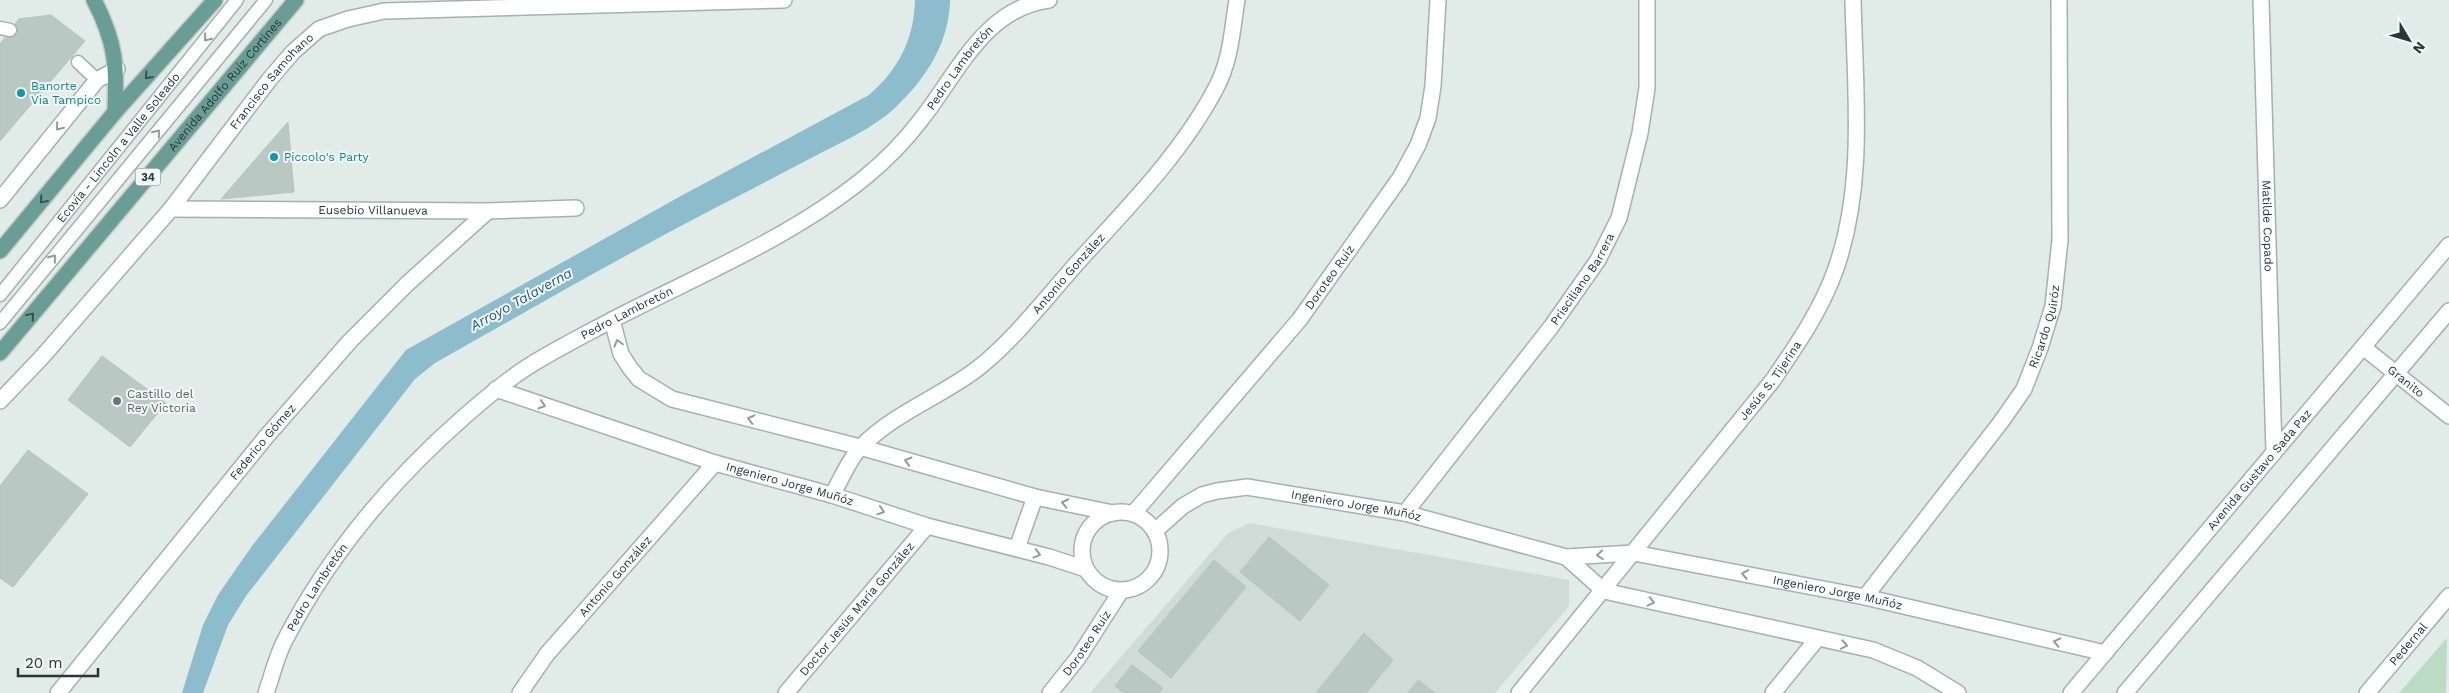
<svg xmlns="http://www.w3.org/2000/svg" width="2449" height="693" font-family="'Work Sans',sans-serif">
	<rect width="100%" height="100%" fill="#e1ebe8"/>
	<path fill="#d0dbd7" d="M 1249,523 L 1569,580 L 1569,606 L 1495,693 L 1090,693 L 1227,534 Z"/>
	<path fill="#bcdbc7" d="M 2447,638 L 2446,693 L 2399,693 Z"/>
	<path fill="#8dbccc" d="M 915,0 L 950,0 C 949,44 926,78 895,108 C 873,128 844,141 817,155 C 783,173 748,191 713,209 C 619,258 527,311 435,363 L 415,379 L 246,596 L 228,625 L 203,693 L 182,693 L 203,625 L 218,595 L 252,546 L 406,350 L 679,197 L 869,95 C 899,69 914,39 915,0 Z"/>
	<g fill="#bac8c4" stroke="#b4c4bf">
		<path d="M 51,15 L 85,41 L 0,141 L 0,44 L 19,19 Z"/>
		<path d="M 288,122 L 294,192 L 221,199 Z"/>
		<path d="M 102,356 L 166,403 L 130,447 L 68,400 Z"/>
		<path d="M 28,450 L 88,494 L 13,587 L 0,578 L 0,486 Z"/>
		<path d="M 1269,537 L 1329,585 L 1300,621 L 1240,572 Z"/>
		<path d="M 1214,560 L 1246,587 L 1171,678 L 1138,651 Z"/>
		<path d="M 1364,633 L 1393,660 L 1366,693 L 1316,693 Z"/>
		<path d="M 1132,665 L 1163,688 L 1159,693 L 1124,693 L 1115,686 Z"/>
		<path d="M 1418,680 L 1435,693 L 1408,693 Z"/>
	</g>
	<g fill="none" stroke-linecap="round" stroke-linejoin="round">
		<g stroke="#a4b2af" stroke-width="15">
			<g id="service">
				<path d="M 0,28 L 10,30"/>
				<path d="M 78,62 L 97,80"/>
				<path id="s1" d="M 0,295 L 237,0"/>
				<path d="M 0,323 L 266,0"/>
			</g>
		</g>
		<g stroke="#a4b2af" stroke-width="18">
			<g id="minor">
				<path id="s2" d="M 2261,0 L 2274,452"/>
				<path d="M 0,200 L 97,80 L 117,69"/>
				<path id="s3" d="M 171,209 L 488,211 L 576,208"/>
				<path d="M 612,320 L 621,354 L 630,368 L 639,379 L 672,399 L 860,447 L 1035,497 L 1113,513"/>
				<path id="s4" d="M 2363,347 L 2449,416"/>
				<path id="s5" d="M 496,389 L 715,463 L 832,495 L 927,526 L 1049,557 L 1086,569"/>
				<path id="s6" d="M 0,401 L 42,357 L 171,209 L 269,80 L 293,52 L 319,29 L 348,19 L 384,11 L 784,0"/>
				<path id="s7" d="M 832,495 C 840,482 850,457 861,447 C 894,413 940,397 977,369 C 1015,339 1046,298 1078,262 C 1127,208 1182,153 1216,88 C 1231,60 1232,30 1237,0"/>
				<circle cx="1121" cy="551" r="39"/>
				<path id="s8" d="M 1405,513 L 1551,327 L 1598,260 L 1619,218 L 1640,133 L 1647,88 L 1647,0"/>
				<path id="s9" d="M 1133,514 L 1300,319 L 1400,178 L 1418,145 L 1428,118 L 1433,86 L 1438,0"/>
				<path id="s10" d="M 1155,531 L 1183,506 L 1202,495 L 1217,491 L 1247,487 L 1405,513 L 1566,557 L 1634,553 L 1865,597 L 2105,653"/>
				<path d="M 1017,548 L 1035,497"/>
				<path d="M 1566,557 L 1604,591 L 1873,650 L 1917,668 L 1958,693"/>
				<path id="s11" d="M 1865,597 L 2001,422 L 2024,389 L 2040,348 L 2053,306 L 2060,240 L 2059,0"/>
				<path id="s12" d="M 58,693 L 266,437 L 350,341 L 407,284 L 488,211"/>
				<path id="s13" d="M 266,693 C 272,676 276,658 284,642 C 328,556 393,479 465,416 C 486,398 506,380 529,366 C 556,349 586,334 614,319 C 697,276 790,238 863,179 C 884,162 904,142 920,121 C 957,75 984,8 1049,0"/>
				<path id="s14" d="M 520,693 L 547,654 L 715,463"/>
				<path id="s15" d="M 786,693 L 927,526"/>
				<path id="s16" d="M 1050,693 L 1078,658 L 1121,591"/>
				<path id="s17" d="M 1519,693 L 1773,380 C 1797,345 1821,310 1835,271 C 1866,185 1855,90 1853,0"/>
				<path d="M 1773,693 L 1817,639"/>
				<path d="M 2125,693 L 2449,311"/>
				<path id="s18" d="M 2367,693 L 2449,596"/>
			</g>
		</g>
		<g stroke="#a4b2af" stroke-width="18">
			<g id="tertiary">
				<path id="s19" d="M 2071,693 L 2449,245"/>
			</g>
		</g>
		<g stroke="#c1c8c7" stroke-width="18">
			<g id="primary">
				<path d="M 94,0 C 116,43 117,65 115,112"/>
				<path d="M 0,251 L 115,112 L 215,0"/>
				<path id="s20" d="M 0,353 L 296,0"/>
			</g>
		</g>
		<use href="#service" stroke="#fff" stroke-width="12"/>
		<use href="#minor" stroke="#fff" stroke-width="15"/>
		<use href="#tertiary" stroke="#fff" stroke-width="15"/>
		<use href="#primary" stroke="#699d95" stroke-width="15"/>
	</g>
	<defs><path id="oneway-chevron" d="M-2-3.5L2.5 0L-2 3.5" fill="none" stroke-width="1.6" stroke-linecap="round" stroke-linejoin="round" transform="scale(1.25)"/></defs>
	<g stroke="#919c9a">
		<use href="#oneway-chevron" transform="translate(207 38) rotate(129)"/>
		<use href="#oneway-chevron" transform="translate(59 127) rotate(129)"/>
		<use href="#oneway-chevron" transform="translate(157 133) rotate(-51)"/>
		<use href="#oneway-chevron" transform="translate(53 258) rotate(-51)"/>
		<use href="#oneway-chevron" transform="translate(618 343) rotate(-105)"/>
		<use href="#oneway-chevron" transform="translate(542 405) rotate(18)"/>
		<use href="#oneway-chevron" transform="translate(751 419) rotate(-166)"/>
		<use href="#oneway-chevron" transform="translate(908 461) rotate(-164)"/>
		<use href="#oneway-chevron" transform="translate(1065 503) rotate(-168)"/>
		<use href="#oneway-chevron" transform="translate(881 511) rotate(18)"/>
		<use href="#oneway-chevron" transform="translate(1037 554) rotate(15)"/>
		<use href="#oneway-chevron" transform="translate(1600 555) rotate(176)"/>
		<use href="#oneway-chevron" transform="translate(1745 574) rotate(-169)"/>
		<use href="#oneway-chevron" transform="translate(1651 602) rotate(13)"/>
		<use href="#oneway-chevron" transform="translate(2057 642) rotate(-167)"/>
		<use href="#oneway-chevron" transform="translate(1844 645) rotate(11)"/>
	</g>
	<g stroke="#34534e">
		<use href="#oneway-chevron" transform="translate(148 76) rotate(132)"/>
		<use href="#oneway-chevron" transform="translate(43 200) rotate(130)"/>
		<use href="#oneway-chevron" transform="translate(31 316) rotate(-50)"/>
	</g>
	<g fill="#0f9aa8" stroke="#f2f8f5" stroke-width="2">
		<circle cx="21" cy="93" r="5"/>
		<circle cx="274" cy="157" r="5"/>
	</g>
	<circle fill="#6b7280" stroke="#f2f8f5" stroke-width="2" cx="117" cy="401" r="5"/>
	<g text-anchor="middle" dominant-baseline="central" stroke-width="4" stroke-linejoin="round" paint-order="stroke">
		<rect fill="#f2f8f5" stroke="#61736f" stroke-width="1" x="135.5" y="168.5" width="25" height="17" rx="4"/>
		<g font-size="11" font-weight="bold" fill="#233a36">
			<text x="148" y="177">34</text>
		</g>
		<g font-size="12" fill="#233a36" stroke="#f2f8f5">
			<text stroke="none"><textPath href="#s13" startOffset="958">Pedro Lambretón</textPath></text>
			<text stroke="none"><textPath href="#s6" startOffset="420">Francisco Samohano</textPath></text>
			<text stroke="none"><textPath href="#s20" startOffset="350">Avenida Adolfo Ruíz Cortines</textPath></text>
			<text stroke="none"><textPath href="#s1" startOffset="189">Ecovía - Lincoln a Valle Soleado</textPath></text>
			<text stroke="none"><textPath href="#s3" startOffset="202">Eusebio Villanueva</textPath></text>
			<text stroke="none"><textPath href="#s2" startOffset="226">Matilde Copado</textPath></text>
			<text stroke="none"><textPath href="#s7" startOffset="329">Antonio González</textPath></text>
			<text stroke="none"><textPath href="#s9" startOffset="308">Doroteo Ruíz</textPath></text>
			<text stroke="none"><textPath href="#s8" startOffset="294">Prisciliano Barrera</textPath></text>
			<text stroke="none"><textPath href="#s13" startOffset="538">Pedro Lambretón</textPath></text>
			<text stroke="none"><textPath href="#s11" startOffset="328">Ricardo Quiróz</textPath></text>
			<text stroke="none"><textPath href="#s17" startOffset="401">Jesús S. Tijerina</textPath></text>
			<text stroke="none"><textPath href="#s4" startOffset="55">Granito</textPath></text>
			<text stroke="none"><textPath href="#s12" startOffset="324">Federico Gómez</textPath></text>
			<text stroke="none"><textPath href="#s19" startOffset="292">Avenida Gustavo Sada Paz</textPath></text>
			<text stroke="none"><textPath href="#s5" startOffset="309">Ingeniero Jorge Muñóz</textPath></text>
			<text stroke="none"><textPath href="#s10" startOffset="216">Ingeniero Jorge Muñóz</textPath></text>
			<text stroke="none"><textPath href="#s14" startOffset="151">Antonio González</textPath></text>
			<text stroke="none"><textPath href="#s13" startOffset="118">Pedro Lambretón</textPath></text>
			<text stroke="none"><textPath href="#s10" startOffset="708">Ingeniero Jorge Muñóz</textPath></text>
			<text stroke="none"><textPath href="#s15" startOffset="110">Doctor Jesús María González</textPath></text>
			<text stroke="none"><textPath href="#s16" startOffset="62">Doroteo Ruíz</textPath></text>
			<text stroke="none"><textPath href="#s18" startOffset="64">Pedernal</textPath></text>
		</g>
		<g font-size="12" fill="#0d838f" stroke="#f2f8f5" text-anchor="start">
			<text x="31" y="86">Banorte<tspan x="31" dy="14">Via Tampico</tspan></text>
			<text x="284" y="157">Piccolo's Party</text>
		</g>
		<g font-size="12" fill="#5b616d" stroke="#f2f8f5" text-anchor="start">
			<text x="127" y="394">Castillo del<tspan x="127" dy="14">Rey Victoria</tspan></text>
		</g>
		<g font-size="14" font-style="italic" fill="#215c72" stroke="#f2f8f5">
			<text transform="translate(521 299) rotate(-29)">Arroyo Talaverna</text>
		</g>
	</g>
	<g transform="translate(2409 40) rotate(128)" stroke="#f2f8f5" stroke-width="4" paint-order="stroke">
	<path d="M0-4L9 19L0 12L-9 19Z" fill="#233a36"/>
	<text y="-8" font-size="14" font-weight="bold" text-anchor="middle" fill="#233a36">N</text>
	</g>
	<path d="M18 668v8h80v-8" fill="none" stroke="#233a36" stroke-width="2.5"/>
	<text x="25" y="668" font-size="15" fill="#233a36" stroke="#f2f8f5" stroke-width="4" paint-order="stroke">20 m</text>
</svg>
